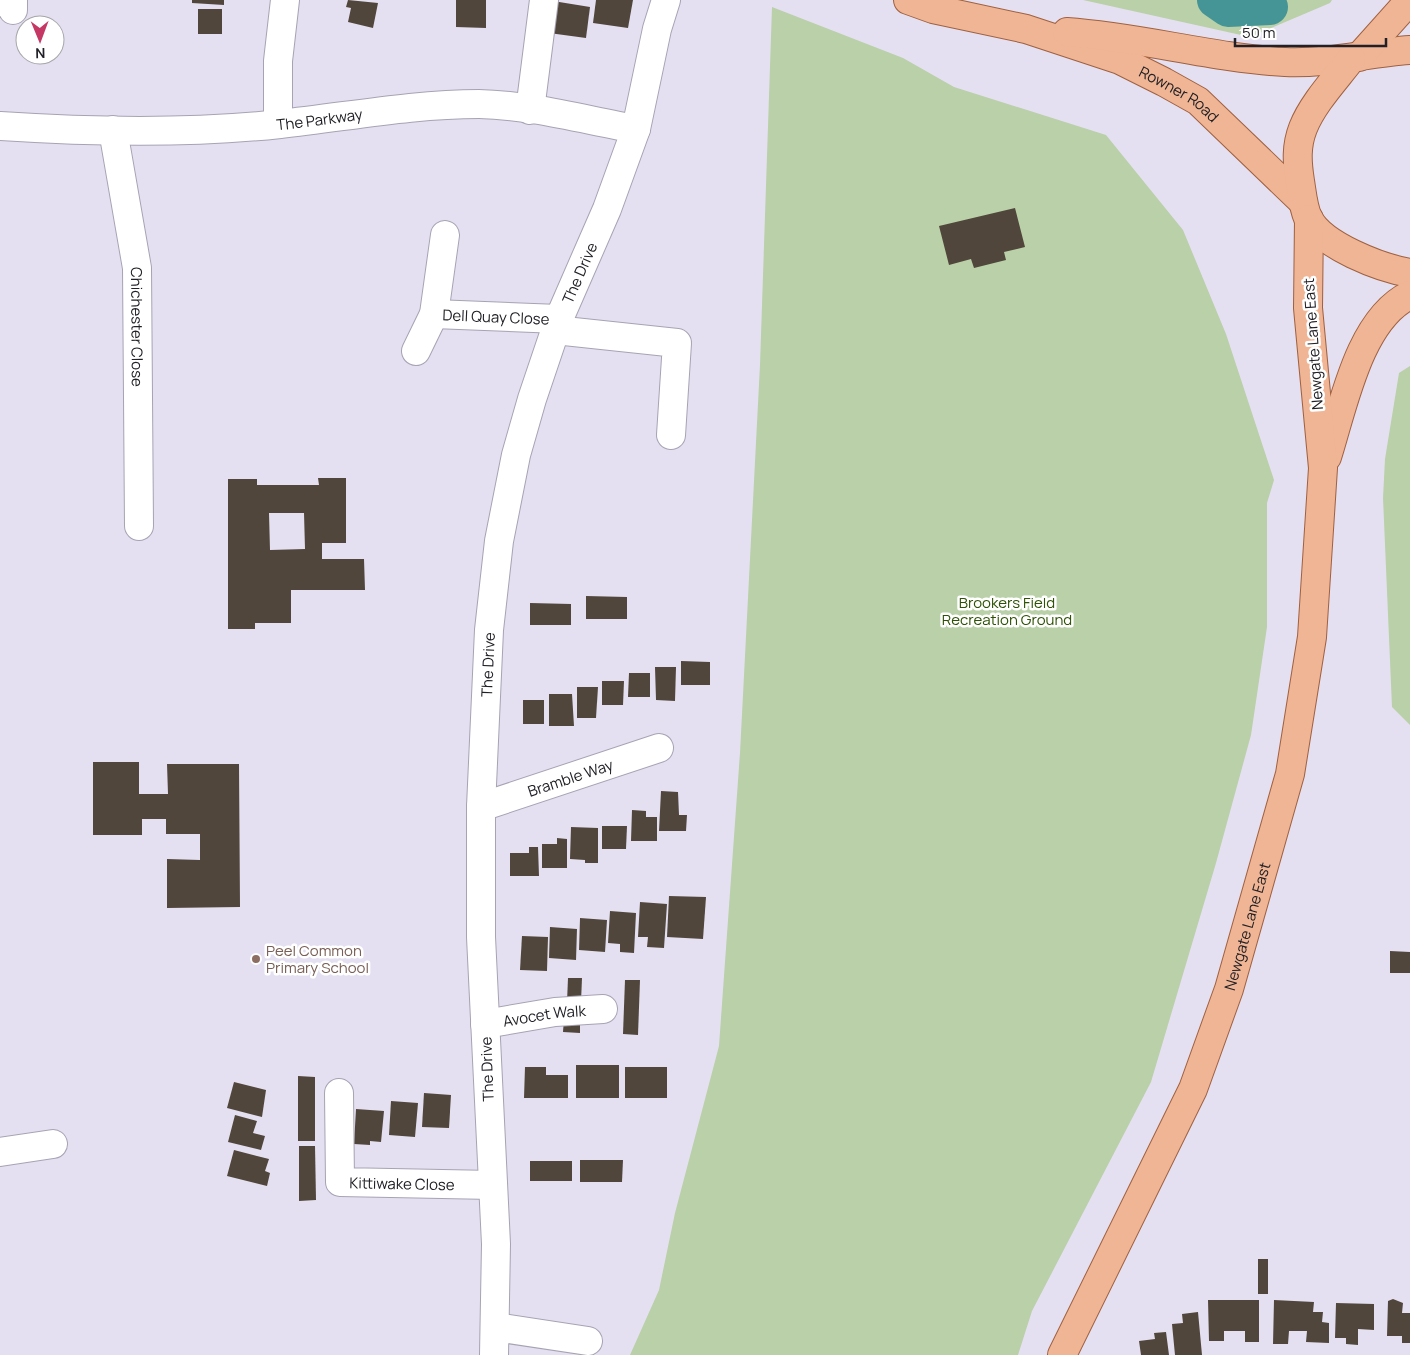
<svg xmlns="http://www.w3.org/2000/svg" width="1410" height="1355" font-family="Manrope,sans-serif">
	<rect width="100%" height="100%" fill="#e4e0f1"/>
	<g fill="#b9d0a8">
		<path d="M 1083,0 L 1332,0 L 1330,3 L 1250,37 Z"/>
		<path d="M 772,7 L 903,58 L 954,87 L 1106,135 L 1183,230 L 1226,334 L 1274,480 L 1267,503 L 1267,627 L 1251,735 L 1216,863 L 1151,1082 L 1032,1311 L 1018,1355 L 630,1355 L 659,1290 L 675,1213 L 719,1046 L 740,753 L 760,365 Z"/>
		<path d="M 1410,366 L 1410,725 L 1392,707 L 1383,498 L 1385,459 L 1399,373 Z"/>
	</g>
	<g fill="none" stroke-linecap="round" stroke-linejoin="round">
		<path stroke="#459596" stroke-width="36" d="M 1215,0 L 1228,9 L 1270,7"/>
	</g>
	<g fill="#51463b" fill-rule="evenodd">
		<path d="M 192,0 L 224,0 L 224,5 L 192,3 Z"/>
		<path d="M 348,0 L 378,3 L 373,28 L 348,22 L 351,8 L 346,7 Z"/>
		<path d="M 456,0 L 486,0 L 486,28 L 456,27 Z"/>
		<path d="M 596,0 L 633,0 L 628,28 L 593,23 Z"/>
		<path d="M 553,1 L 590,7 L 586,38 L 549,33 Z"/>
		<rect x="198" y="9" width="24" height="25"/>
		<path d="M 1015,208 L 1025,247 L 1004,252 L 1006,260 L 974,268 L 971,259 L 949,265 L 939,226 Z"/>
		<path d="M 318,478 L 346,478 L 346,543 L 322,543 L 322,559 L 364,559 L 365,590 L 291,590 L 291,623 L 255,623 L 255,629 L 228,629 L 228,479 L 257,479 L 257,485 L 319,485 ZM 269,513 L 304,513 L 305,549 L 270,550 Z"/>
		<path d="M 586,596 L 627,597 L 627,619 L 586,619 Z"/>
		<path d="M 530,603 L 571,604 L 571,625 L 530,625 Z"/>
		<path d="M 681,661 L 710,662 L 710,685 L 681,685 Z"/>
		<path d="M 655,667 L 676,667 L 675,701 L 656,700 Z"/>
		<path d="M 629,673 L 650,673 L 650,697 L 628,697 Z"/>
		<path d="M 602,681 L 624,681 L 623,705 L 602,705 Z"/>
		<path d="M 577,687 L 598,687 L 596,718 L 577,718 Z"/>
		<path d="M 549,694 L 572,694 L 574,726 L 549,726 Z"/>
		<rect x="523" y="700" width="21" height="24"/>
		<path d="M 93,762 L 139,762 L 139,794 L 168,794 L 167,764 L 239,764 L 240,907 L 167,908 L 167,859 L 200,860 L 200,834 L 166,834 L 166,819 L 142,819 L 142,835 L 93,835 Z"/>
		<path d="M 661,791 L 678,792 L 679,815 L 687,815 L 686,831 L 659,831 Z"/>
		<path d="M 632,810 L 646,811 L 646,817 L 657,817 L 657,841 L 631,841 Z"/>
		<path d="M 602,826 L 627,826 L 626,849 L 602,849 Z"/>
		<path d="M 571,827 L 598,828 L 598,863 L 585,863 L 585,860 L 570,859 Z"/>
		<path d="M 557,838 L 567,839 L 567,868 L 542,868 L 542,844 L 557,844 Z"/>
		<path d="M 529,847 L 538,847 L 539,876 L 510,876 L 510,853 L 529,853 Z"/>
		<path d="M 669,896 L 706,897 L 703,939 L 667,937 Z"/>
		<path d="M 640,902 L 667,904 L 664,948 L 647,947 L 648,937 L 638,937 Z"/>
		<path d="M 610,911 L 636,913 L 634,953 L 620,952 L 620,944 L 608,943 Z"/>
		<path d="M 580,918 L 607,920 L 605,952 L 579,950 Z"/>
		<path d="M 550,927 L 577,929 L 576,960 L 549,958 Z"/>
		<path d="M 522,936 L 548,937 L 547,971 L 520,970 Z"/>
		<path d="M 1390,951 L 1410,952 L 1410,973 L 1390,973 Z"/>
		<path d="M 568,978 L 582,978 L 581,1002 L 567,1002 Z"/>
		<path d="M 625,980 L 640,980 L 638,1035 L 623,1034 Z"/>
		<path d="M 564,1018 L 580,1018 L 580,1033 L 563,1032 Z"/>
		<rect x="576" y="1065" width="43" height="33"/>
		<path d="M 525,1067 L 546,1067 L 546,1075 L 568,1075 L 568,1098 L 524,1098 Z"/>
		<rect x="625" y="1067" width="42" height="31"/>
		<path d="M 298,1076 L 315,1077 L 315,1141 L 298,1141 Z"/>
		<path d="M 234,1082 L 266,1090 L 262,1117 L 227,1108 Z"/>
		<path d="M 424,1093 L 451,1095 L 449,1128 L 422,1127 Z"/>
		<path d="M 391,1101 L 418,1103 L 415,1137 L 389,1135 Z"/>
		<path d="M 356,1109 L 384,1111 L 381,1142 L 370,1141 L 370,1145 L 354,1144 Z"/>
		<path d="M 235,1115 L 257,1121 L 253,1133 L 265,1136 L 261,1150 L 228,1142 Z"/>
		<path d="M 299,1146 L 315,1146 L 316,1200 L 299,1201 Z"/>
		<path d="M 234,1150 L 269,1159 L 265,1171 L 270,1173 L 267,1186 L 227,1176 Z"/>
		<path d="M 580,1160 L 623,1160 L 622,1182 L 580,1182 Z"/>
		<rect x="530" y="1161" width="42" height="20"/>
		<rect x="1258" y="1259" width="10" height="35"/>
		<path d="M 1393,1299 L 1403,1303 L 1402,1313 L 1410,1313 L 1410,1343 L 1402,1343 L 1402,1336 L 1387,1336 L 1388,1301 Z"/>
		<path d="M 1208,1300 L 1259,1300 L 1259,1342 L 1245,1342 L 1245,1331 L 1224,1331 L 1224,1341 L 1209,1341 Z"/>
		<path d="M 1274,1300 L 1314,1302 L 1313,1312 L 1323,1312 L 1322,1322 L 1329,1323 L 1329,1343 L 1306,1342 L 1307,1331 L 1289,1331 L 1288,1344 L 1273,1344 Z"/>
		<path d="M 1336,1303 L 1374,1304 L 1374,1330 L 1358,1329 L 1358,1345 L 1346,1344 L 1346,1338 L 1335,1338 Z"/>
		<path d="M 1198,1312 L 1202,1355 L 1175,1355 L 1172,1324 L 1183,1323 L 1182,1314 Z"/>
		<path d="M 1166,1332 L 1169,1355 L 1141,1355 L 1139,1341 L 1155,1339 L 1154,1333 Z"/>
	</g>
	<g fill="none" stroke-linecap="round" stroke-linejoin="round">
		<g stroke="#a7a3b3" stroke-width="30">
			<g id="minor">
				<path d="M 13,10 L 13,0"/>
				<path d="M 530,110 L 544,0"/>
				<path d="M 278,124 L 278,61 L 285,0"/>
				<path id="s1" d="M 0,126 C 92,132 188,134 280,124 C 346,117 412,104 479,104 C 531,105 585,120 636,129"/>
				<path id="s2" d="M 113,130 L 137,268 L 139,526"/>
				<path id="s3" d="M 434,314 L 559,319"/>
				<path d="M 555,330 L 677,343 L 671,435"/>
				<path d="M 416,351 L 434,314 L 445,235"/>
				<path id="s4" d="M 481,807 L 659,748"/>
				<path id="s5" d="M 485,1024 L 555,1012 L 603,1009"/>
				<path id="s6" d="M 339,1093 L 340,1182 L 493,1185"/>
				<path d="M 0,1152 L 53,1144"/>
				<path d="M 495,1327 L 588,1341"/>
				<path id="s7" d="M 494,1355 L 496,1244 L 481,937 L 481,807 L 489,630 L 499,541 L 516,455 L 532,399 L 559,319 L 607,209 L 636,129 L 657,29 L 666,0"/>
			</g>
		</g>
		<g stroke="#a0603f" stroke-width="30">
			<g id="major">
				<path id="s8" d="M 908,0 L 933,9 L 1026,29 L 1120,60 L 1164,82 L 1198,101 L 1303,202"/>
				<path d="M 1067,32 C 1141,37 1212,58 1285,62 C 1327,64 1368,53 1410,50"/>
				<path d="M 1359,57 L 1410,0"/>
				<path d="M 1351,59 C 1335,80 1313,103 1303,128 C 1296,146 1297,162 1300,181 C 1302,193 1303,207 1308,218 C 1322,246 1381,268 1410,273"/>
				<path d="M 1327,457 C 1343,407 1359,319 1410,295"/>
				<path id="s9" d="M 1062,1355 L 1193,1089 L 1229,989 L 1290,774 L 1312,637 L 1323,468 L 1308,308 L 1309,219"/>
			</g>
		</g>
		<use href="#minor" stroke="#fff" stroke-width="28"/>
		<use href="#major" stroke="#efb594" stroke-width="28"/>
	</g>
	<circle fill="#8d6e63" stroke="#fff" stroke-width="2" cx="256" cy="959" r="5"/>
	<g text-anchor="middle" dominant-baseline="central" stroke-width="5" stroke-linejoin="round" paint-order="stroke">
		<g font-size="15" fill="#212026" stroke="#fff">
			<text stroke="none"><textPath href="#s8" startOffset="289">Rowner Road</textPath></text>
			<text stroke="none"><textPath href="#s1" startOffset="320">The Parkway</textPath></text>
			<text stroke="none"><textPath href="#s7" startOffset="1096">The Drive</textPath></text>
			<text stroke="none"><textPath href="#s3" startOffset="62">Dell Quay Close</textPath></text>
			<text stroke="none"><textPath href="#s2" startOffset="199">Chichester Close</textPath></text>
			<text transform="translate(1313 344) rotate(-94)">Newgate Lane East</text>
			<text stroke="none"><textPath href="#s7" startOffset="691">The Drive</textPath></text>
			<text stroke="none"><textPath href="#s4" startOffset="94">Bramble Way</textPath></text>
			<text stroke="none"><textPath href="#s9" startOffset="468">Newgate Lane East</textPath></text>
			<text stroke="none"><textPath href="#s5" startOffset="60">Avocet Walk</textPath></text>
			<text transform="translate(487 1069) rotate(-92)">The Drive</text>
			<text stroke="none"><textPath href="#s6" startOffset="151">Kittiwake Close</textPath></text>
		</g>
		<g font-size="15" fill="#2e5103" stroke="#fff">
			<text x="1007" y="602">Brookers Field<tspan x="1007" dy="17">Recreation Ground</tspan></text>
		</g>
		<g font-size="15" fill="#785e54" stroke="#fff" text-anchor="start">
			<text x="266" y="950">Peel Common<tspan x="266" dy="17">Primary School</tspan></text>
		</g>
	</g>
	<g transform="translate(40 40) rotate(179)"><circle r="24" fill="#ffffff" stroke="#a6a6a8"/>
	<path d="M0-4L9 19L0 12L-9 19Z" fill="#c53866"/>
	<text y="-8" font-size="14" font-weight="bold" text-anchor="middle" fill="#212026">N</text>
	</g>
	<path d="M1235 38v8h151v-8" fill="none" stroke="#212026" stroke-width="2.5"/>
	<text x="1242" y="38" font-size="15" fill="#212026" stroke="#ffffff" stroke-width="4" paint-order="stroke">50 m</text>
</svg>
